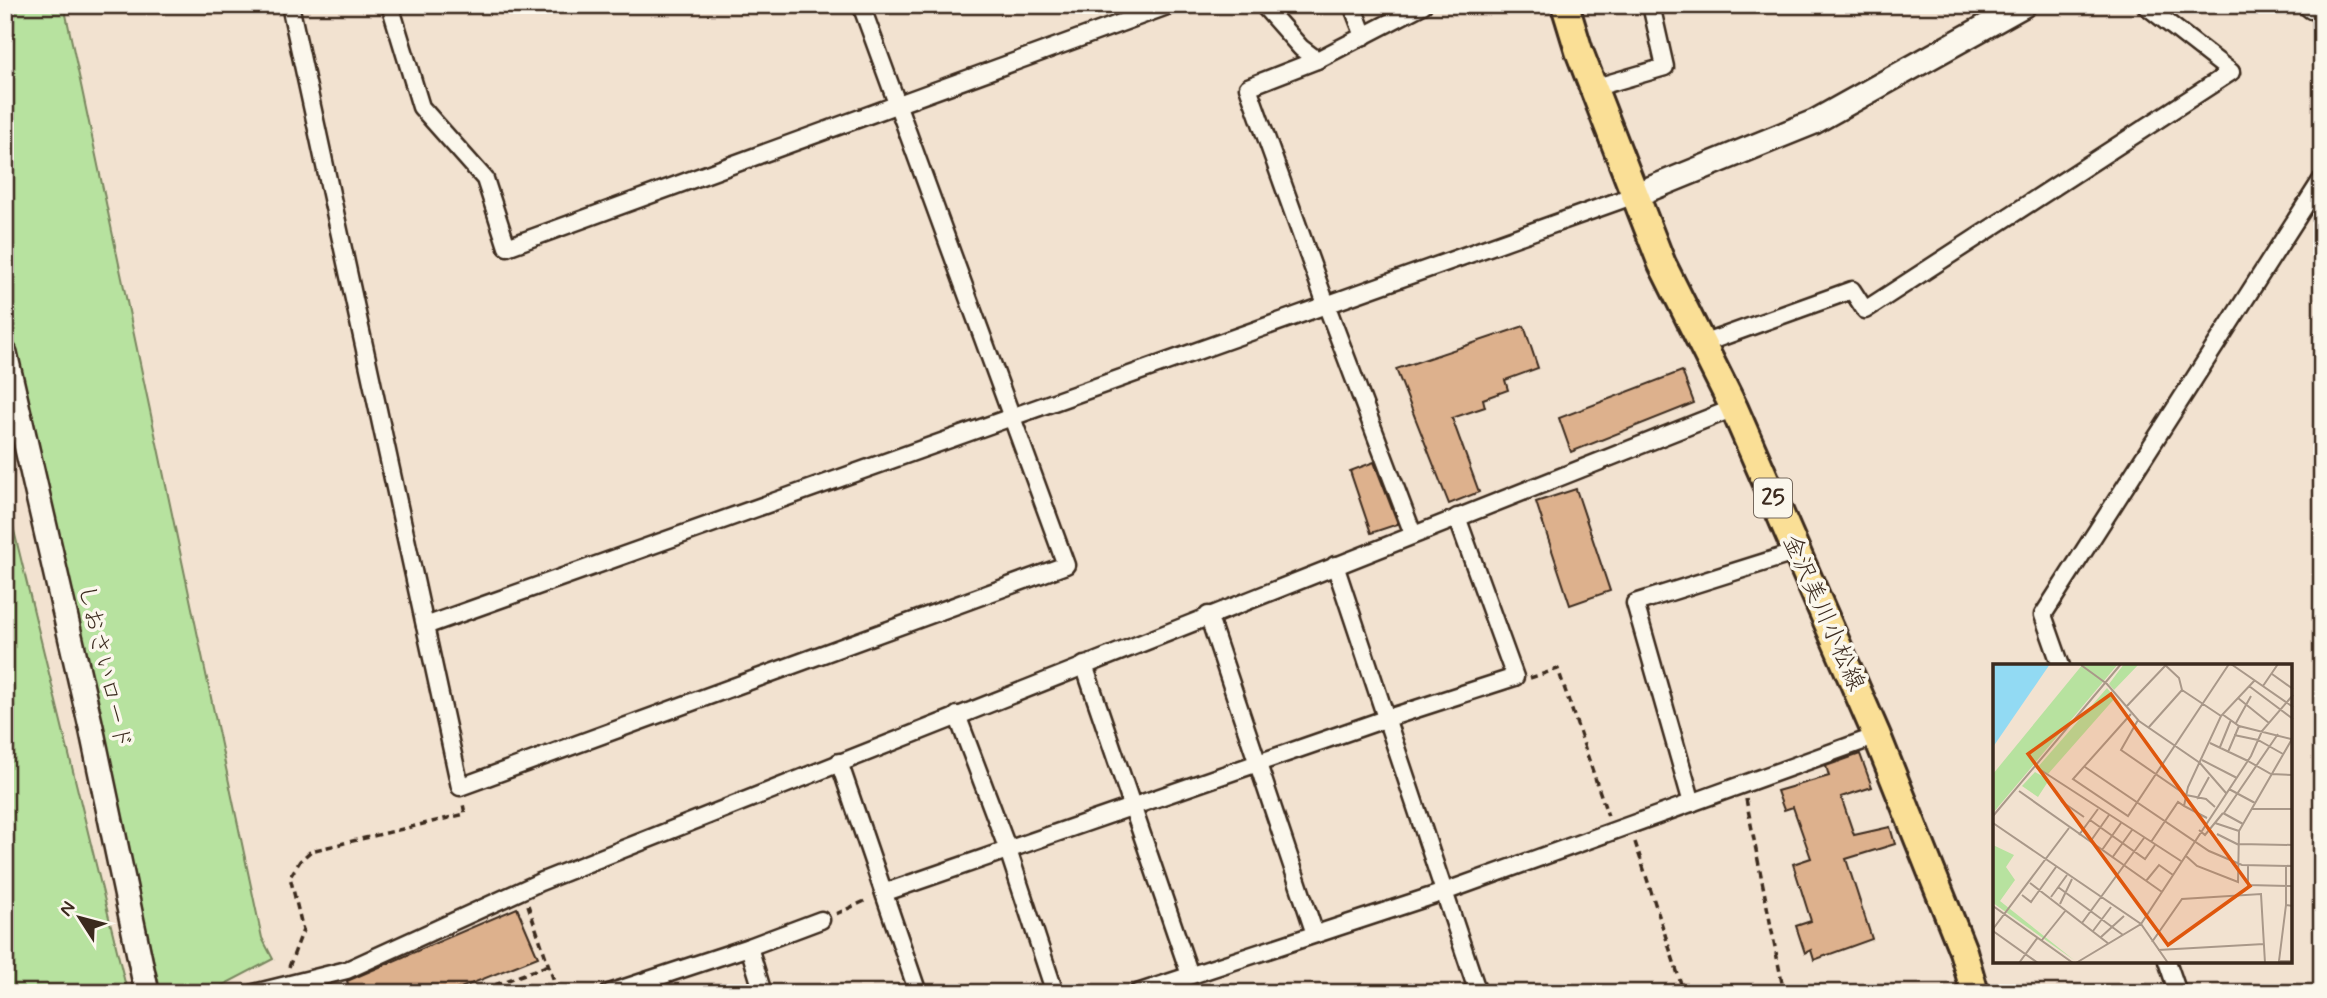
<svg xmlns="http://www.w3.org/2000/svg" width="2327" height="998" font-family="Mynerve,'Klee One',sans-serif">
	<rect width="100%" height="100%" fill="#f2e2d0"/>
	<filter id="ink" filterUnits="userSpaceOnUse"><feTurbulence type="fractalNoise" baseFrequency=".0143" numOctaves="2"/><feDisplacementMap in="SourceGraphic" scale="14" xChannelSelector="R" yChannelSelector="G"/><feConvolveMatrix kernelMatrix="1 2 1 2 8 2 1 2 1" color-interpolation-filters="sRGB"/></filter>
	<g filter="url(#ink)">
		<g fill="#b7e29f" stroke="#79865e" stroke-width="2">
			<path d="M 5,5 L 64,5 L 262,938 L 273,959 L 208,993 L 161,993 L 5,319 Z"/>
			<path d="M 5,494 L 127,991 L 128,993 L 5,993 Z"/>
		</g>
		<g fill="#ddb18d" stroke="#3b2a1e" stroke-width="2">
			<path d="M 1524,326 L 1538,368 L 1505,380 L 1508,390 L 1483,399 L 1485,407 L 1452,418 L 1479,492 L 1449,504 L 1396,369 Z"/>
			<path d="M 1682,371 L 1694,403 L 1571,452 L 1559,418 Z"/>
			<path d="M 1374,462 L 1398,524 L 1371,533 L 1350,471 Z"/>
			<path d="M 1576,489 L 1610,591 L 1570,605 L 1536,502 Z"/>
			<path d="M 1860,754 L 1872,787 L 1841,797 L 1854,835 L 1890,827 L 1895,844 L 1846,859 L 1872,939 L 1814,960 L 1811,950 L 1805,953 L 1796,926 L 1811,921 L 1793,864 L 1811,858 L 1793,807 L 1784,810 L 1777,791 L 1829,776 L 1826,766 Z"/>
			<path d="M 517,908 L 538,957 L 448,993 L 351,993 L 347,981 Z"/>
		</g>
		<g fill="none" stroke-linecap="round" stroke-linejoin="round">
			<g stroke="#3b2a1e" stroke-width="21">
				<g id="street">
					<path d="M 290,5 L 460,787 L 1066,565 L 861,5"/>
					<path d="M 390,5 L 421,107 L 485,179 L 507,247 L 1170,5"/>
					<path d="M 1263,5 L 1301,48 L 1317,60 L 1423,5"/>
					<path d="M 1352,5 L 1364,36"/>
					<path d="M 2305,5 L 2311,10 L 2314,5"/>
					<path d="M 1317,60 L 1248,87 L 1326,304 L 1413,534"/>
					<path d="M 1593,88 L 1665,67 L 1651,5"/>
					<path d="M 1702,344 L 1852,290 L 1865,310 L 2231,72 L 2145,5"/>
					<path d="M 1335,565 L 1478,993"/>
					<path d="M 1208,615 L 1315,934"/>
					<path d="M 425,626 L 1635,195"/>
					<path d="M 1084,665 L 1190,975"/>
					<path d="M 2061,666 L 2043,615 L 2322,179"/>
					<path d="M 957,715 L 1008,850 L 1055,993"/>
					<path d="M 839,762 L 918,993"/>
					<path d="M 1692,803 L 1635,603 L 1797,552"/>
					<path d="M 886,892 L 1385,719 L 1515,677 L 1457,517"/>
					<path d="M 749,947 L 763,993"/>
					<path d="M 2167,961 L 2178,993"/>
					<path d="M 254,993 L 347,970 L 540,882 L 1734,408"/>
					<path d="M 609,993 L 749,947 L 821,920"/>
					<path d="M 1137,993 L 1444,892 L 1877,736 L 1874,744"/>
				</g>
			</g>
			<g stroke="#3b2a1e" stroke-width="28">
				<g id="secondary">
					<path d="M 1635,195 L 1814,122 L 2024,5"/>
					<path d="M 5,353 L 91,727 L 147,993"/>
				</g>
			</g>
			<g stroke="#3b2a1e" stroke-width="32">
				<path id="primary" d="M 1565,5 L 1579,51 L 1662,264 L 1734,408 L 1877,736 L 1963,951 L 1975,993"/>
			</g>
			<g stroke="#3b2a1e" stroke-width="3.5" stroke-dasharray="7 5" stroke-linecap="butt">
				<path d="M 1530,678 L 1558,669 L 1608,816"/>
				<path d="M 1746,799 L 1784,993"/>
				<path d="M 1635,842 L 1684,993"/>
				<path d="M 528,905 L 558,993"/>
				<path d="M 836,914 L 867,900"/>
				<path d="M 289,967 L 303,930 L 290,877 L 300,861 L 311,851 L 465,814 L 463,804"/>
				<path d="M 473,993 L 549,965"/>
			</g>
			<use href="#street" stroke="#fbf7ec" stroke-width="16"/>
			<use href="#secondary" stroke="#fbf7ec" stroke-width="23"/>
			<use href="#primary" stroke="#fadf96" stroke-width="26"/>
		</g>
	</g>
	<g text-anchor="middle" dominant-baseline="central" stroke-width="7" stroke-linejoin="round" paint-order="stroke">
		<rect fill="#fbf7ec" stroke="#75685c" stroke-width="2" x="1754" y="478.5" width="38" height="39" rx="5"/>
		<g font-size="23" font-weight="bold" fill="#3b2a1e">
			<text x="1773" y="498">25</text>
		</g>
		<g font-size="24" fill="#3b2a1e" stroke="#fbf7ec">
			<text transform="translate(1823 613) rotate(66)">金沢美川小松線</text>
			<text transform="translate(104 667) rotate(77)">しおさいロード</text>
		</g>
	</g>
	<g transform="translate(1993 664)">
		<rect width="299" height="299" fill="#f2e2d0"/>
		<path d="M 90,0 L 125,0 L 0,149 L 0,110 ZM 131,0 L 146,0 L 121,26 L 116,20 ZM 114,24 L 122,34 L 55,110 L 44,104 ZM 42,108 L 56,116 L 45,133 L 29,122 ZM 0,181 L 21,191 L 13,203 L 22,216 L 7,237 L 81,296 L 0,239 Z" fill="#b7e29f"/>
		<path d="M 0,0 L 57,0 L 0,83 Z" fill="#92daf3"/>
		<path fill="none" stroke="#a99889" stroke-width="2" d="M 171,0 L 186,14 L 189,26 L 228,52M 238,0 L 300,43M 88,1 L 114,20 L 146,57 L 207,99 L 233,129M 279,10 L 300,25M 256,22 L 300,55M 270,22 L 285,0M 245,34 L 276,59M 133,43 L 172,2M 138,50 L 80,115 L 135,152 L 236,0M 229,50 L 246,62 L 298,75M 145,56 L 128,86 L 193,131M 243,59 L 258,32M 156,63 L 189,26M 241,71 L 265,76 L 290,90M 217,79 L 255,97M 227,83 L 238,56M 235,88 L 246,62M 209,96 L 244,114M 255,97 L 278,110 L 300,111M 43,103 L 188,197M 92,103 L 216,187 L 249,201 L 300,202M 236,125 L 262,139M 26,127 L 169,228M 193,131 L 213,135 L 222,143M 204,135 L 216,113M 68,137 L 91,153M 259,145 L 300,145M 230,149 L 250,160M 231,149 L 285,70M 0,152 L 128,0M 214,154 L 191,142 L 195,123 L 228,52 L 262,16M 97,156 L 152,195 L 162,181M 0,159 L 148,260 L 175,299M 222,159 L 246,167M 206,166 L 212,171 L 230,149M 224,170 L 246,181M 86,171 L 105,145M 97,178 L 116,151M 158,178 L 185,138 L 191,142M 246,180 L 300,181M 109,186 L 128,159M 193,192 L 204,202 L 245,218 L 246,167 L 299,75M 119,194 L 139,166M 255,201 L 255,221 L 300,222M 293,202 L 293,241 L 300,242M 153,217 L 166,201 L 180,211M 37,219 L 116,280M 65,223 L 130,271M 29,231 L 38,238 L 63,203M 58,233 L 74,211M 67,240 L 79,215M 293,241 L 286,297 L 300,297M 0,242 L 80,299M 89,259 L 151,174M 0,265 L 76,164M 0,267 L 45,299M 100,267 L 118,243M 108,273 L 131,252M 49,276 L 73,246M 159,278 L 189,235 L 268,230 L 272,299M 165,286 L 271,280M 26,299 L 45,273M 83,299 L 148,260 L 258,92 L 269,67 L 300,31"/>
		<path fill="#df570d" fill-opacity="0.15" stroke="#df570d" stroke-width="3.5" d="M 118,30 L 257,222 L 175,281 L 35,90 Z"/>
		<rect width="299" height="299" fill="none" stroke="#3b2a1e" stroke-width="3.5"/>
	</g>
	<rect width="2327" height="998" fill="none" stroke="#fbf7ec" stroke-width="28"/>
	<rect x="14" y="14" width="2299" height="970" fill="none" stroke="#3b2a1e" stroke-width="2.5" filter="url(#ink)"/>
	<g transform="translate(80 918) rotate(306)" stroke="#fbf7ec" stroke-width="5" paint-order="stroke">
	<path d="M0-5L12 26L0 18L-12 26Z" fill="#3b2a1e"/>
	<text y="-10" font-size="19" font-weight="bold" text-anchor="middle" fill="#3b2a1e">N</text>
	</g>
</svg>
